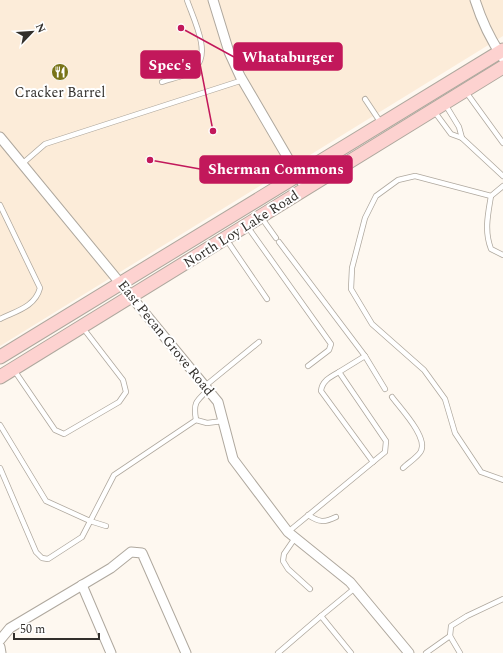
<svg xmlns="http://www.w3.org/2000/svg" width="503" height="653" font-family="Spectral,serif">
	<rect width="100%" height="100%" fill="#fef8f0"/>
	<path fill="#fcecd9" d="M 0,0 L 503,0 L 503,36 L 0,346 Z"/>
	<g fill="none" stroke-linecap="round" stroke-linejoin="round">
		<g stroke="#afa89e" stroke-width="6">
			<g id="lane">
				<path d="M 162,82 C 173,78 188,76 196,67 C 211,52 193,18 187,0"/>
				<path d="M 466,92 L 503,143"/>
				<path d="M 365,99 L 381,123"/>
				<path d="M 445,104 L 459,127 L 462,138"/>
				<path d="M 434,111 L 451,134 L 462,138 L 503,176"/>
				<path d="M 22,164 L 45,144 L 243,80"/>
				<path d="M 503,186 L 491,196 L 415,176 L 398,180 L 376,196 L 365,218 L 352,268 L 351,289 L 372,324 L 424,370 L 445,399 L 455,433 L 481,472 L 503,480"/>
				<path d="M 491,196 C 488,214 484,231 491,249 L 503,255"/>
				<path d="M 0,205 L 40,288 C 35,307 16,311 0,319"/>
				<path d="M 261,217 L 276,238"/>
				<path d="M 247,226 L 331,344 L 329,350 L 308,366"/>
				<path d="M 226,239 L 267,299"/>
				<path d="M 279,242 L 365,356 L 385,389"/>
				<path d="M 14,370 L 55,430 L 64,434 L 119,402 L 126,392 L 123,380 L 83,328"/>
				<path d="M 339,372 C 330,377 322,381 321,391 L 373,462"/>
				<path d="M 205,386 L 259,342"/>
				<path d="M 392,397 C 400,408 428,437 421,451 C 418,457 408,463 403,468"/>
				<path d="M 196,420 C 193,403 196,401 208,390"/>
				<path d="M 0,425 L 46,501 L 90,521 L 106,526"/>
				<path d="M 0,468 L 36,552 L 42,558 L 48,559 L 82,537 L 114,475 L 196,420 L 207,423 L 223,421"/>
				<path d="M 308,515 C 319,522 324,523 336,517"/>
				<path d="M 288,532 L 385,452 L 386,441 L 339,372 L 365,356"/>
				<path d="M 295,538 L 284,554 L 283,561 L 288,569 L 310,589"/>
				<path d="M 278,653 L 321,616"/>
				<path d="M 351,653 L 321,616 L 355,588"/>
				<path d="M 426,653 L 450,636"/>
				<path d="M 460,653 L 450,636 L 451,626 L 467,616 L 503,599"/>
			</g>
		</g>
		<g stroke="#afa89e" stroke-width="11">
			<g id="street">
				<path d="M 213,0 L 229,52 L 240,76 L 306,189"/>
				<path d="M 475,0 C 482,22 490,39 503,58"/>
				<path d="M 0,137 L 218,402 L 233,459 L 288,532 L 350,582 L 409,653"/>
				<path d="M 82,585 L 111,653"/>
				<path d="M 0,640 L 10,628 L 111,568 L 131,552 L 142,553 L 186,653"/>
				<path d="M 0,647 L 1,653"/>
			</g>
		</g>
		<g stroke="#afa89e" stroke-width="15">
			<g id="secondary">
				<path d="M 0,357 L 503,50"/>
				<path d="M 0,377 L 503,67"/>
			</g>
		</g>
		<use href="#lane" stroke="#fff" stroke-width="4.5"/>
		<use href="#street" stroke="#fff" stroke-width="9"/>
		<use href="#secondary" stroke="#fdd2d0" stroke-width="13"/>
	</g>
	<defs>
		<g id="restaurant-disc" transform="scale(0.9)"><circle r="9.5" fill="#797418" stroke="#fff"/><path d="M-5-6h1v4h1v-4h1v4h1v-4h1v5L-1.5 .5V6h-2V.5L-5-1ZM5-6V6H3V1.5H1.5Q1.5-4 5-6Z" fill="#fff"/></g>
	</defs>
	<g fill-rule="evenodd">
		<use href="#restaurant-disc" x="60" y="72"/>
	</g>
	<g text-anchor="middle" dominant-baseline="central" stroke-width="4" stroke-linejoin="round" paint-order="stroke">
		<g font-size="14" fill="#322f2b" stroke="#fff">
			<text x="60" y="92">Cracker Barrel</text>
		</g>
		<g font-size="14" fill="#322f2b" stroke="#fff">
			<text transform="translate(241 229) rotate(-32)">North Loy Lake Road</text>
			<text transform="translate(166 338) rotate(51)">East Pecan Grove Road</text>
		</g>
	</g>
	<path fill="none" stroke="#c2185b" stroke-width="1.5" d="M181 28L234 57M213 131L200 64M150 160L200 169"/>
	<g fill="#c2185b" stroke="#fff" stroke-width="1.5">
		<circle cx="181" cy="28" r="4"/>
		<circle cx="213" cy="131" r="4"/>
		<circle cx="150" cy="160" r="4"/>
	</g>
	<g fill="#c2185b" stroke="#c2185b" stroke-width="1.5">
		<rect x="234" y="43" width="108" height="27" rx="4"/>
		<rect x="141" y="51" width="59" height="27" rx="4"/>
		<rect x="200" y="156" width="152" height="27" rx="4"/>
	</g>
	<g font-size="15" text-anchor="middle" font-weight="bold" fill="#fff">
		<text x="288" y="62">Whataburger</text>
		<text x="170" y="70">Spec's</text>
		<text x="276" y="174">Sherman Commons</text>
	</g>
	<g transform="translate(32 32) rotate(65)" stroke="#ffffff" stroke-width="3" paint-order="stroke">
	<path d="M0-3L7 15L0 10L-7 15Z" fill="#322f2b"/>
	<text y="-6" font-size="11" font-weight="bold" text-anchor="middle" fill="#322f2b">N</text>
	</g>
	<path d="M14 633v6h85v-6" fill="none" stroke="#322f2b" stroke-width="2"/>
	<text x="20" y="633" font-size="12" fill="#322f2b" stroke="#ffffff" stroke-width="3" paint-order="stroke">50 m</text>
</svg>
